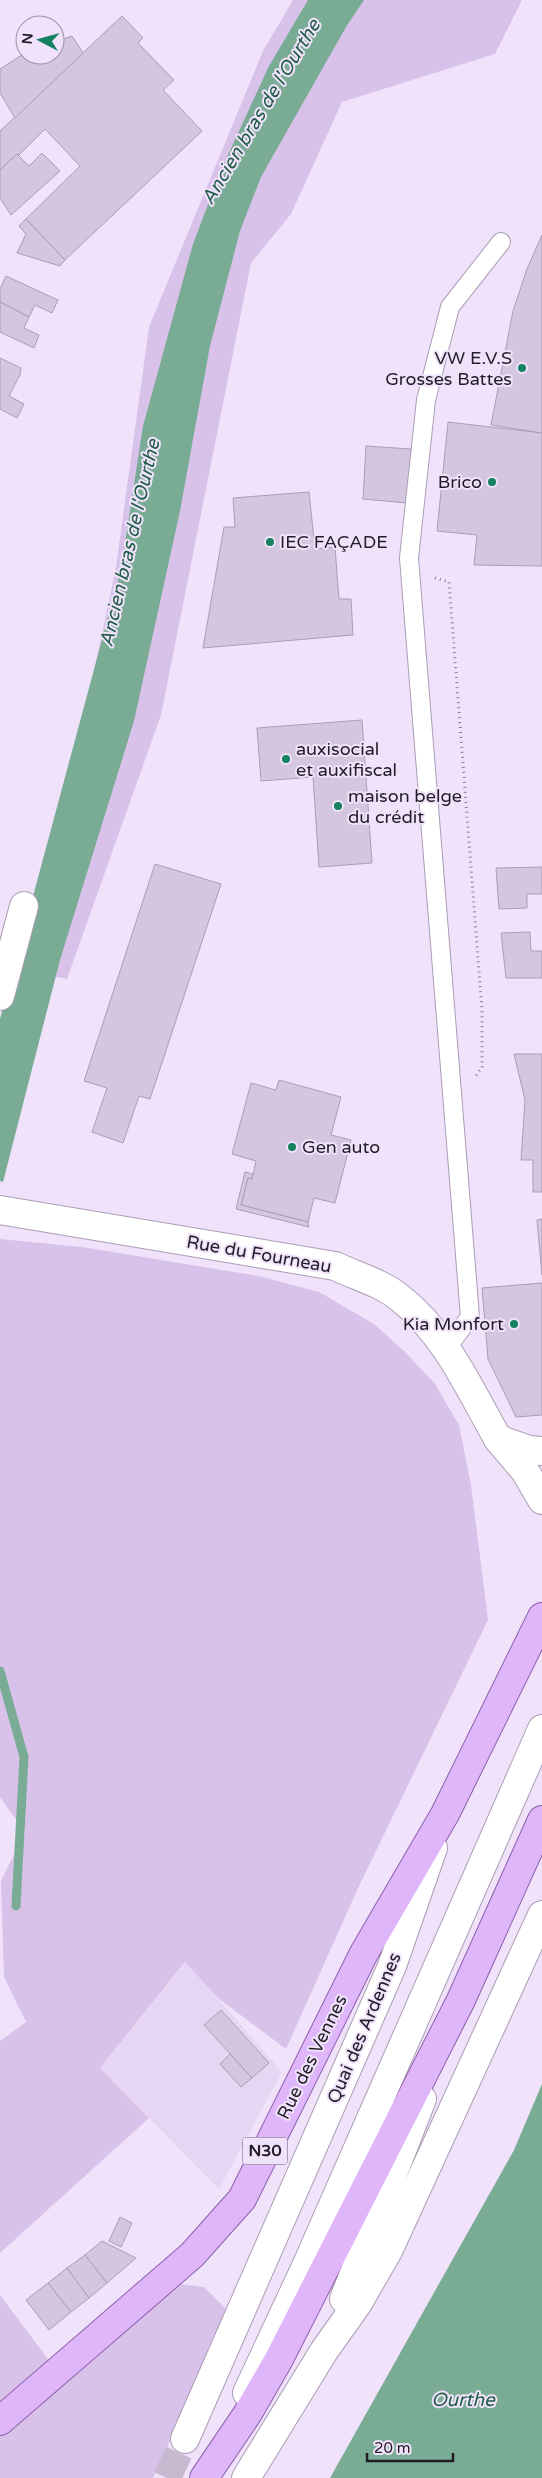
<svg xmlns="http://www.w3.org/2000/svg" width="542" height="2478" font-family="'Varela Round',sans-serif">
	<rect width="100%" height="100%" fill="#f0e2fb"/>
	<path fill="#e7d5f4" d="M 186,1962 L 282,2072 L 219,2189 L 100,2068 Z"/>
	<g fill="#d9c2ea">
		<path d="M 293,0 L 522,0 L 495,54 L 342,102 L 291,214 L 251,263 L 161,715 L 67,979 L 24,970 L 84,719 L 116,567 L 149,327 L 263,51 Z"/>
		<path d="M 0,1239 L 82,1247 L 259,1276 L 319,1292 L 374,1324 L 406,1353 L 435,1384 L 459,1425 L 471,1485 L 488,1620 L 359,1886 L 286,2049 L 218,1998 L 185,1962 L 100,2068 L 149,2118 L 0,2253 L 0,2041 L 26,2022 L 4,1977 L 1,1881 L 25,1832 L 0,1797 Z"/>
		<path d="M 180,2284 L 204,2287 L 229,2312 L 153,2478 L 0,2478 L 0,2295 L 66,2383 Z"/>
	</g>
	<g fill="#7aac95">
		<path d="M 308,0 L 364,0 L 346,27 L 261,177 L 240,231 L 210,346 L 180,511 L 134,721 L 60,960 L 3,1182 L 0,1181 L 0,1019 L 121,569 L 143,426 L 193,244 L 221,170 L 269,66 Z"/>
		<path d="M 542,2084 L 542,2478 L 330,2478 L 514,2150 Z"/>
	</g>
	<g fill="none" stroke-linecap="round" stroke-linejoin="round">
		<path stroke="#7aac95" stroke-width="9" d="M 0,1671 L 24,1757 L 16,1906"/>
	</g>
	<g fill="#d3c6de" stroke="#aa9db4">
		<path d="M 122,16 L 143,38 L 138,43 L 174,80 L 163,90 L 202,131 L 65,260 L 26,219 L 80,166 L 45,129 L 19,155 L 17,154 L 0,170 L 0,131 Z"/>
		<path d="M 72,36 L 83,53 L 15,118 L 0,93 L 0,69 L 25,53 L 55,55 L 55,42 Z"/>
		<path d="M 42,153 L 60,171 L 11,215 L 0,198 L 0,170 L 17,154 L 29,166 Z"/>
		<path d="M 26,219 L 65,260 L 60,266 L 17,253 L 26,234 L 19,226 Z"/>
		<path d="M 542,235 L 542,433 L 491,425 L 513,311 L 527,269 Z"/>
		<path d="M 6,276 L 58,300 L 52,313 L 35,305 L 29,317 L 0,302 L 0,289 Z"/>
		<path d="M 0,302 L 29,317 L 24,328 L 39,335 L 34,348 L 0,332 Z"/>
		<path d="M 0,358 L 21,368 L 20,375 L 9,396 L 24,404 L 17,418 L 0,409 Z"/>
		<path d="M 448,422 L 542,433 L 542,566 L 474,565 L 477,535 L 437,531 Z"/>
		<path d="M 366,446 L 411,449 L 407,503 L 363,499 Z"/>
		<path d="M 309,492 L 315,549 L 335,547 L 339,599 L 351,599 L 353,635 L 203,648 L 224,527 L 235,527 L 233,498 Z"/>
		<path d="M 362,720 L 372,863 L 319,867 L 313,777 L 261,781 L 257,728 Z"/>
		<path d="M 155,864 L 221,884 L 150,1099 L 139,1096 L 123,1143 L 92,1132 L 107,1088 L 84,1081 Z"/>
		<path d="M 542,867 L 542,894 L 527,894 L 527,908 L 499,909 L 496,868 Z"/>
		<path d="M 530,932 L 531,951 L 542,951 L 542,978 L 506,978 L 501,933 Z"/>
		<path d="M 514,1054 L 542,1054 L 542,1192 L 533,1192 L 533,1160 L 521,1160 L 525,1100 Z"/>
		<path d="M 279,1080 L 341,1097 L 331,1135 L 351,1140 L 335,1203 L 314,1198 L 308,1222 L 241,1205 L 248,1178 L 252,1179 L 256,1161 L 232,1154 L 251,1083 L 276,1090 Z"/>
		<path d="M 245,1172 L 253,1174 L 252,1179 L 248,1178 L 241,1205 L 308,1222 L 309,1227 L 236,1209 Z"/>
		<path d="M 542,1219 L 542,1275 L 537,1220 Z"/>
		<path d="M 542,1283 L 542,1415 L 516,1417 L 488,1359 L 482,1288 Z"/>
		<path d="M 221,2010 L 269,2063 L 252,2078 L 204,2025 Z"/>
		<path d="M 230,2054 L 252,2078 L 241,2087 L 220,2064 Z"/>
		<path d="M 120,2217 L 132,2223 L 121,2247 L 109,2241 Z"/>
		<path d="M 102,2241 L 136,2258 L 107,2283 L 85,2255 Z"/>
		<path d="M 85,2255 L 107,2283 L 89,2298 L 67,2268 Z"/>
		<path d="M 67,2268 L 89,2298 L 71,2312 L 48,2283 Z"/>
		<path d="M 48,2283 L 71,2312 L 49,2330 L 26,2300 Z"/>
	</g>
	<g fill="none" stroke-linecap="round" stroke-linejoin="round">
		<path stroke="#c7bad0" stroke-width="28" stroke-dasharray="28 14" stroke-linecap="butt" d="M 167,2478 L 185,2439"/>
		<g stroke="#ab9db4" stroke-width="20">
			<path id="lane" d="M 446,1349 L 470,1317 L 409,558 L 426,400 L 450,307 L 501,242"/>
		</g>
		<g stroke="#ab9db4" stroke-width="30">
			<g id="street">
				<path d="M 0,996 L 24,906"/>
				<path d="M 498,1439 L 525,1471 L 542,1500"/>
				<path d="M 498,1439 L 529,1450 L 542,1451"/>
			</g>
		</g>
		<g stroke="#ab9db4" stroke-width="30">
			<g id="secondary">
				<path d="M 0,1210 L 335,1266 C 356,1276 382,1283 400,1298 C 446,1334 470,1390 498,1439"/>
				<path d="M 344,2299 L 422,2099"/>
				<path d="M 247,2393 L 308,2262 L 542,1729"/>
				<path d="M 185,2439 L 392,1966 L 433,1848"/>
				<path d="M 246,2478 L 324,2351 L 358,2303 L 389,2249 L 542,1915"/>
			</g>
		</g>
		<g stroke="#8e60ac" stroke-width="30">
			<g id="primary">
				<path d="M 0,2421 L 192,2255 L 242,2199 L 364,1953 L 445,1814 L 542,1617"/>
				<path d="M 204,2478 L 248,2413 L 279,2359 L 461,2000 L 542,1820"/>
			</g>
		</g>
		<path stroke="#898091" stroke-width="3" stroke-dasharray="1 4" stroke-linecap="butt" d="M 435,578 L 449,582 L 482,1010 L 482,1067 L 475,1077"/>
		<use href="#lane" stroke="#fff" stroke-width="18"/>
		<use href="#street" stroke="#fff" stroke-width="28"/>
		<use href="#secondary" stroke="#fff" stroke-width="28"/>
		<use href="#primary" stroke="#dfb6f9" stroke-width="28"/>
	</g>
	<g fill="#14825f" stroke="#f0e2fb" stroke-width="2">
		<circle cx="522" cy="368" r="5"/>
		<circle cx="492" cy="482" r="5"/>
		<circle cx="270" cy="542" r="5"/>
		<circle cx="286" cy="759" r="5"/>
		<circle cx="338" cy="806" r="5"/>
		<circle cx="292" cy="1147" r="5"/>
		<circle cx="514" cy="1324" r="5"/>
	</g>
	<g text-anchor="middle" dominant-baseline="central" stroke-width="4" stroke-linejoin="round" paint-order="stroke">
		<rect fill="#f0e2fb" stroke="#5f5765" stroke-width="1" x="242.5" y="2137.5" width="45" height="27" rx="4"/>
		<g font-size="16" font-weight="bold" fill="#211c25">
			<text x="265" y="2151">N30</text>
		</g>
		<g font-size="18" fill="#211c25" stroke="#f0e2fb" text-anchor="start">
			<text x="512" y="358" text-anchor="end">VW E.V.S<tspan x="512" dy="21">Grosses Battes</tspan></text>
			<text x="482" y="482" text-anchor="end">Brico</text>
			<text x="280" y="542">IEC FAÇADE</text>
			<text x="296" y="749">auxisocial<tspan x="296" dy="21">et auxifiscal</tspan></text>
			<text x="348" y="796">maison belge<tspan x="348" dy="21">du crédit</tspan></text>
			<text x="302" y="1147">Gen auto</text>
			<text x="504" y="1324" text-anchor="end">Kia Monfort</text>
		</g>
		<g font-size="18" fill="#211c25" stroke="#f0e2fb">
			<text transform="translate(259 1254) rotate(10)">Rue du Fourneau</text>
			<text transform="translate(364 2028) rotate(-67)">Quai des Ardennes</text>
			<text transform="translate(312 2057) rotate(-64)">Rue des Vennes</text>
		</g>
		<g font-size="19" font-style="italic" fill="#205e47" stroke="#f0e2fb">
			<text transform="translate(261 112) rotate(-59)">Ancien bras de l'Ourthe</text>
			<text transform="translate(130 543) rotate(-77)">Ancien bras de l'Ourthe</text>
			<text x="463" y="2400">Ourthe</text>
		</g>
	</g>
	<g transform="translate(40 40) rotate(276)"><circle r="24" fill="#f0e2fb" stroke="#9d93a5"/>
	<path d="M0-4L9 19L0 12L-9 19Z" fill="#14825f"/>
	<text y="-8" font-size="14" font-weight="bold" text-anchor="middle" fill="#211c25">N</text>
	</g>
	<path d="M367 2453v8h86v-8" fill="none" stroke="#211c25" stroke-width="2.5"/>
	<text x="374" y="2453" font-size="15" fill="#211c25" stroke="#f0e2fb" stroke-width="4" paint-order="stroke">20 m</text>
</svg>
